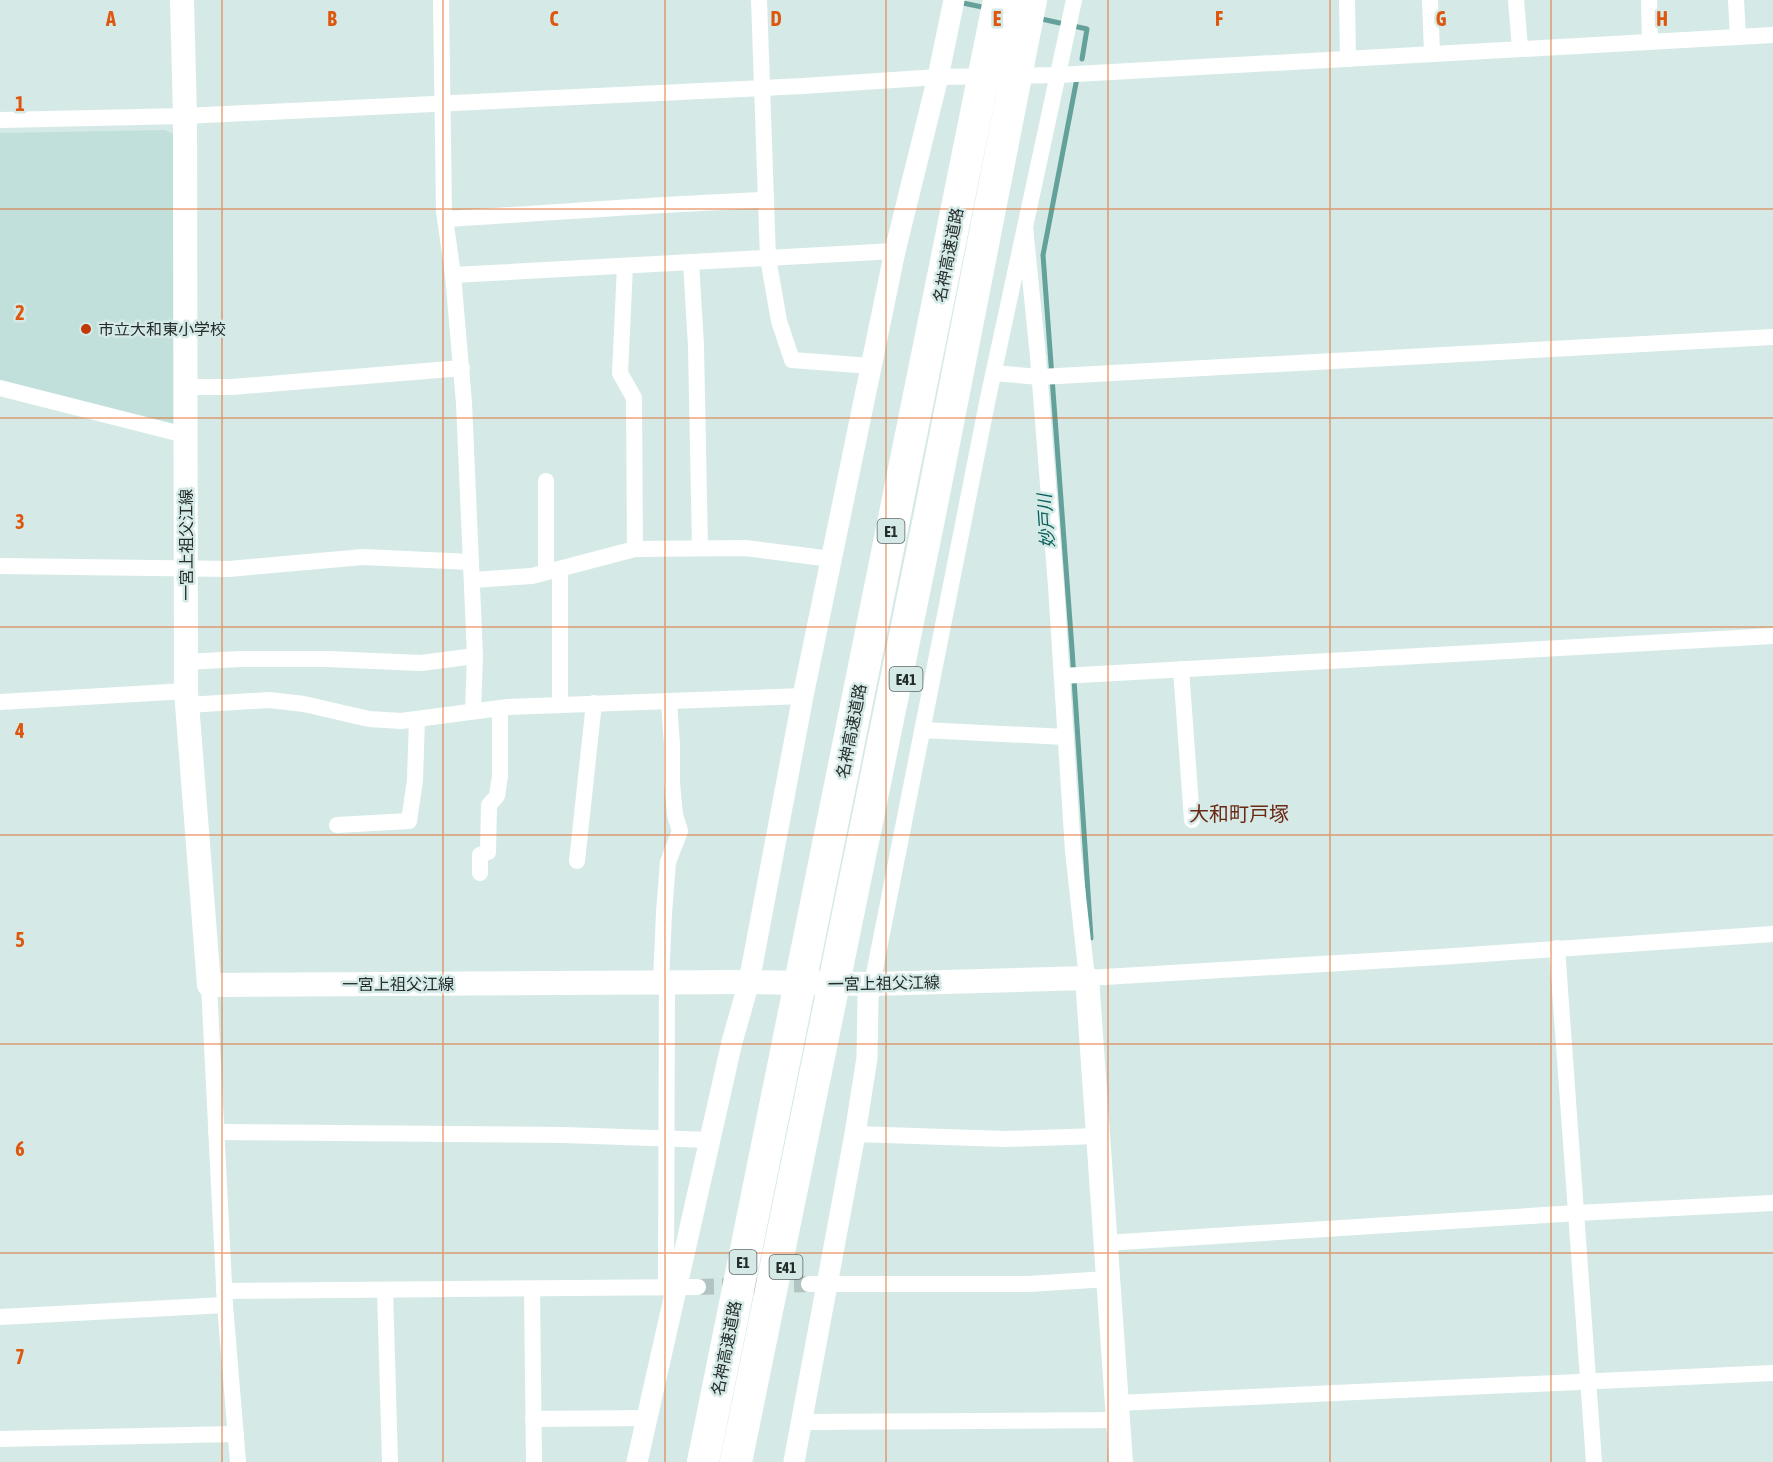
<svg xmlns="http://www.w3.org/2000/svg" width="1773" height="1462" font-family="'Asap Condensed','Noto Sans JP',sans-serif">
	<rect width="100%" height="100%" fill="#d5eae7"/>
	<path fill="#c1e0dc" d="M 165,130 L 173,134 L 173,427 L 0,383 L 0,133 Z"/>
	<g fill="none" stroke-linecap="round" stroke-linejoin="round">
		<g stroke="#64a19a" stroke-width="5">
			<path d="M 958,2 L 987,8"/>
			<path d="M 1037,18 L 1087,29 L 1082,59"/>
			<path d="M 1077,78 L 1043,255 L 1072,649 L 1091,938"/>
		</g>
		<path stroke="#b2c4c2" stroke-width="16" stroke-dasharray="16 8" stroke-linecap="butt" d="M 698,1287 L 809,1284"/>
		<g stroke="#fff" stroke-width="16">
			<path d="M 441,0 L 444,211 L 453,275 L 464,403 L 475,656 L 473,711"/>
			<path d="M 759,0 L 768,258 L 779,321 L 792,360 L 871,366"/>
			<path d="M 1347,0 L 1348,59"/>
			<path d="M 1430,0 L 1432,53"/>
			<path d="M 1516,0 L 1520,48"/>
			<path d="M 1649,0 L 1650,41"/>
			<path d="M 1736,0 L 1738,37"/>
			<path d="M 0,120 L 185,116 L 803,86 L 938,77 L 1058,75 L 1773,35"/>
			<path d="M 446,219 C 553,213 659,204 766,200"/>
			<path d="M 1025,227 L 1038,357 L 1056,586 L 1073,851 L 1087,978 L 1440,957 L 1773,934"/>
			<path d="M 691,262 L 696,346 L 700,548"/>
			<path d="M 625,266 L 620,373 L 634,398 L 635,549"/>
			<path d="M 453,275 L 895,251"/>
			<path d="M 994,373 L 1040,377 L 1773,337"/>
			<path d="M 185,387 L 232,387 L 462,368"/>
			<path d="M 0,388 L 185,435"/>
			<path d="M 0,566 L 229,569 L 363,557 L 471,562"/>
			<path d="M 546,572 L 546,481"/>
			<path d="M 472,580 L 532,576 L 635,549 L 745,548 L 831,559"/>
			<path d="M 186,662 L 240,659 L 328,659 L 421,663 L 475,656"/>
			<path d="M 1181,669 L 1192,820"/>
			<path d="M 1062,676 L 1773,636"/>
			<path d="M 0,702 L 186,691"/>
			<path d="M 187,705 L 269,700 L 304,704 L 369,719 L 401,721 L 508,707 L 803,696"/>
			<path d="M 560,705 L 560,569"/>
			<path d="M 922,730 L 1066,737"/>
			<path d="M 337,825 L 409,821 L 415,780 L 417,719"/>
			<path d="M 577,861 L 594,703"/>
			<path d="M 480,873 L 480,855 L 488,852 L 489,805 L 497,796 L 500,776 L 500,708"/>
			<path d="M 1557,948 L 1594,1462"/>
			<path d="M 661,982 L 664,913 L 668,862 L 680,831 L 675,815 L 672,783 L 672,745 L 669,701"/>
			<path d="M 872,984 L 987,403 L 1074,0"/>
			<path d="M 209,985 L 225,1305 L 238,1462"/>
			<path d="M 216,1132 L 564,1135 L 710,1140"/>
			<path d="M 855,1134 L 1005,1139 L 1098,1136"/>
			<path d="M 1105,1243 L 1577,1213 L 1773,1203"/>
			<path d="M 809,1284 L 1028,1284 L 1108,1279"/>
			<path d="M 666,1288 L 667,982"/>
			<path d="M 532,1289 L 534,1462"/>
			<path d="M 385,1290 L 390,1462"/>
			<path d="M 224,1291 L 698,1287"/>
			<path d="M 0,1317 L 225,1305"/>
			<path d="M 1117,1403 L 1773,1373"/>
			<path d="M 533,1419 L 648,1418"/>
			<path d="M 802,1422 L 1117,1420"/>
			<path d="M 0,1439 L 236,1434"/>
		</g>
		<g stroke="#fff" stroke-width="21">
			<path d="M 637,1462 L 732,1042 L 749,982 L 803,696 L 895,251 L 938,77 L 954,0"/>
			<path d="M 794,1462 L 855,1134 L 867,1058 L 868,997 L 872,984"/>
		</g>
		<path stroke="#fff" stroke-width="24" d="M 182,0 L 185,116 L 186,691 L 209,985 L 749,982 L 872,984 L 1087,978 L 1121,1462"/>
		<g stroke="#fff" stroke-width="32">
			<path d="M 703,1462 L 999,0"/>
			<path d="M 736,1462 L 931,509 L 1031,0"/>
		</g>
	</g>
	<path fill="none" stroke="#de570e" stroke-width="1.5" stroke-opacity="0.55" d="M 222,0 L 222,1462M 443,0 L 443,1462M 665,0 L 665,1462M 886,0 L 886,1462M 1108,0 L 1108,1462M 1330,0 L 1330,1462M 1551,0 L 1551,1462M 0,209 L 1773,209M 0,418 L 1773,418M 0,627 L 1773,627M 0,835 L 1773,835M 0,1044 L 1773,1044M 0,1253 L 1773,1253"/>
	<circle fill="#c13904" stroke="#d5eae7" stroke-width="2" cx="86" cy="329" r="6"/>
	<g text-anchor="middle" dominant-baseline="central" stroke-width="5" stroke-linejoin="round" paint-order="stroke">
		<g fill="#d5eae7" stroke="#5a6664" stroke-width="1.5">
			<rect x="877.5" y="519" width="27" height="24" rx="4.5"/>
			<rect x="889.5" y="667" width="33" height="24" rx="4.5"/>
			<rect x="729.5" y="1250" width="27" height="24" rx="4.5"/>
			<rect x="769.5" y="1255" width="33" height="24" rx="4.5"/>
		</g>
		<g font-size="15" font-weight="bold" fill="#252d2c">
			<text x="891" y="531">E1</text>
			<text x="906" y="679">E41</text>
			<text x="743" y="1262">E1</text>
			<text x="786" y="1267">E41</text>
		</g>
		<g font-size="16" fill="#252d2c" stroke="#d5eae7">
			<text transform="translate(948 255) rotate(-79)">名神高速道路</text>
			<text transform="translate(186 545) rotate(-90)">一宮上祖父江線</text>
			<text transform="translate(851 731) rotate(-79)">名神高速道路</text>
			<text transform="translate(884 983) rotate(-1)">一宮上祖父江線</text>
			<text x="398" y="984">一宮上祖父江線</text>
			<text transform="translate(726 1348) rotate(-79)">名神高速道路</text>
		</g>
		<g font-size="16" fill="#252d2c" stroke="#d5eae7" text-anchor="start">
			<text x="98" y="329">市立大和東小学校</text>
		</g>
		<g font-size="18" font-style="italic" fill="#08615a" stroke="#d5eae7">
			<text transform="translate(1046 521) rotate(-94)">妙戸川</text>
		</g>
		<g font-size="20" fill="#6b2815" stroke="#d5eae7">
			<text x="1239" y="813">大和町戸塚</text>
		</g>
	</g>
	<g font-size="20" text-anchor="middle" font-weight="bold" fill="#de570e" stroke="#d5eae7" stroke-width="5" stroke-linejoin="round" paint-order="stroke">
		<text x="111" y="26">A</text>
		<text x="332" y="26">B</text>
		<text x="554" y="26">C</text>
		<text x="776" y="26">D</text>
		<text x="997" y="26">E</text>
		<text x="1219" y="26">F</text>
		<text x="1441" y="26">G</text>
		<text x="1662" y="26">H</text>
		<text x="20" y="111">1</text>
		<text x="20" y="320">2</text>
		<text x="20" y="529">3</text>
		<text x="20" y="738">4</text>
		<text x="20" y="947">5</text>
		<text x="20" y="1156">6</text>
		<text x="20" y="1364">7</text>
	</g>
</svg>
